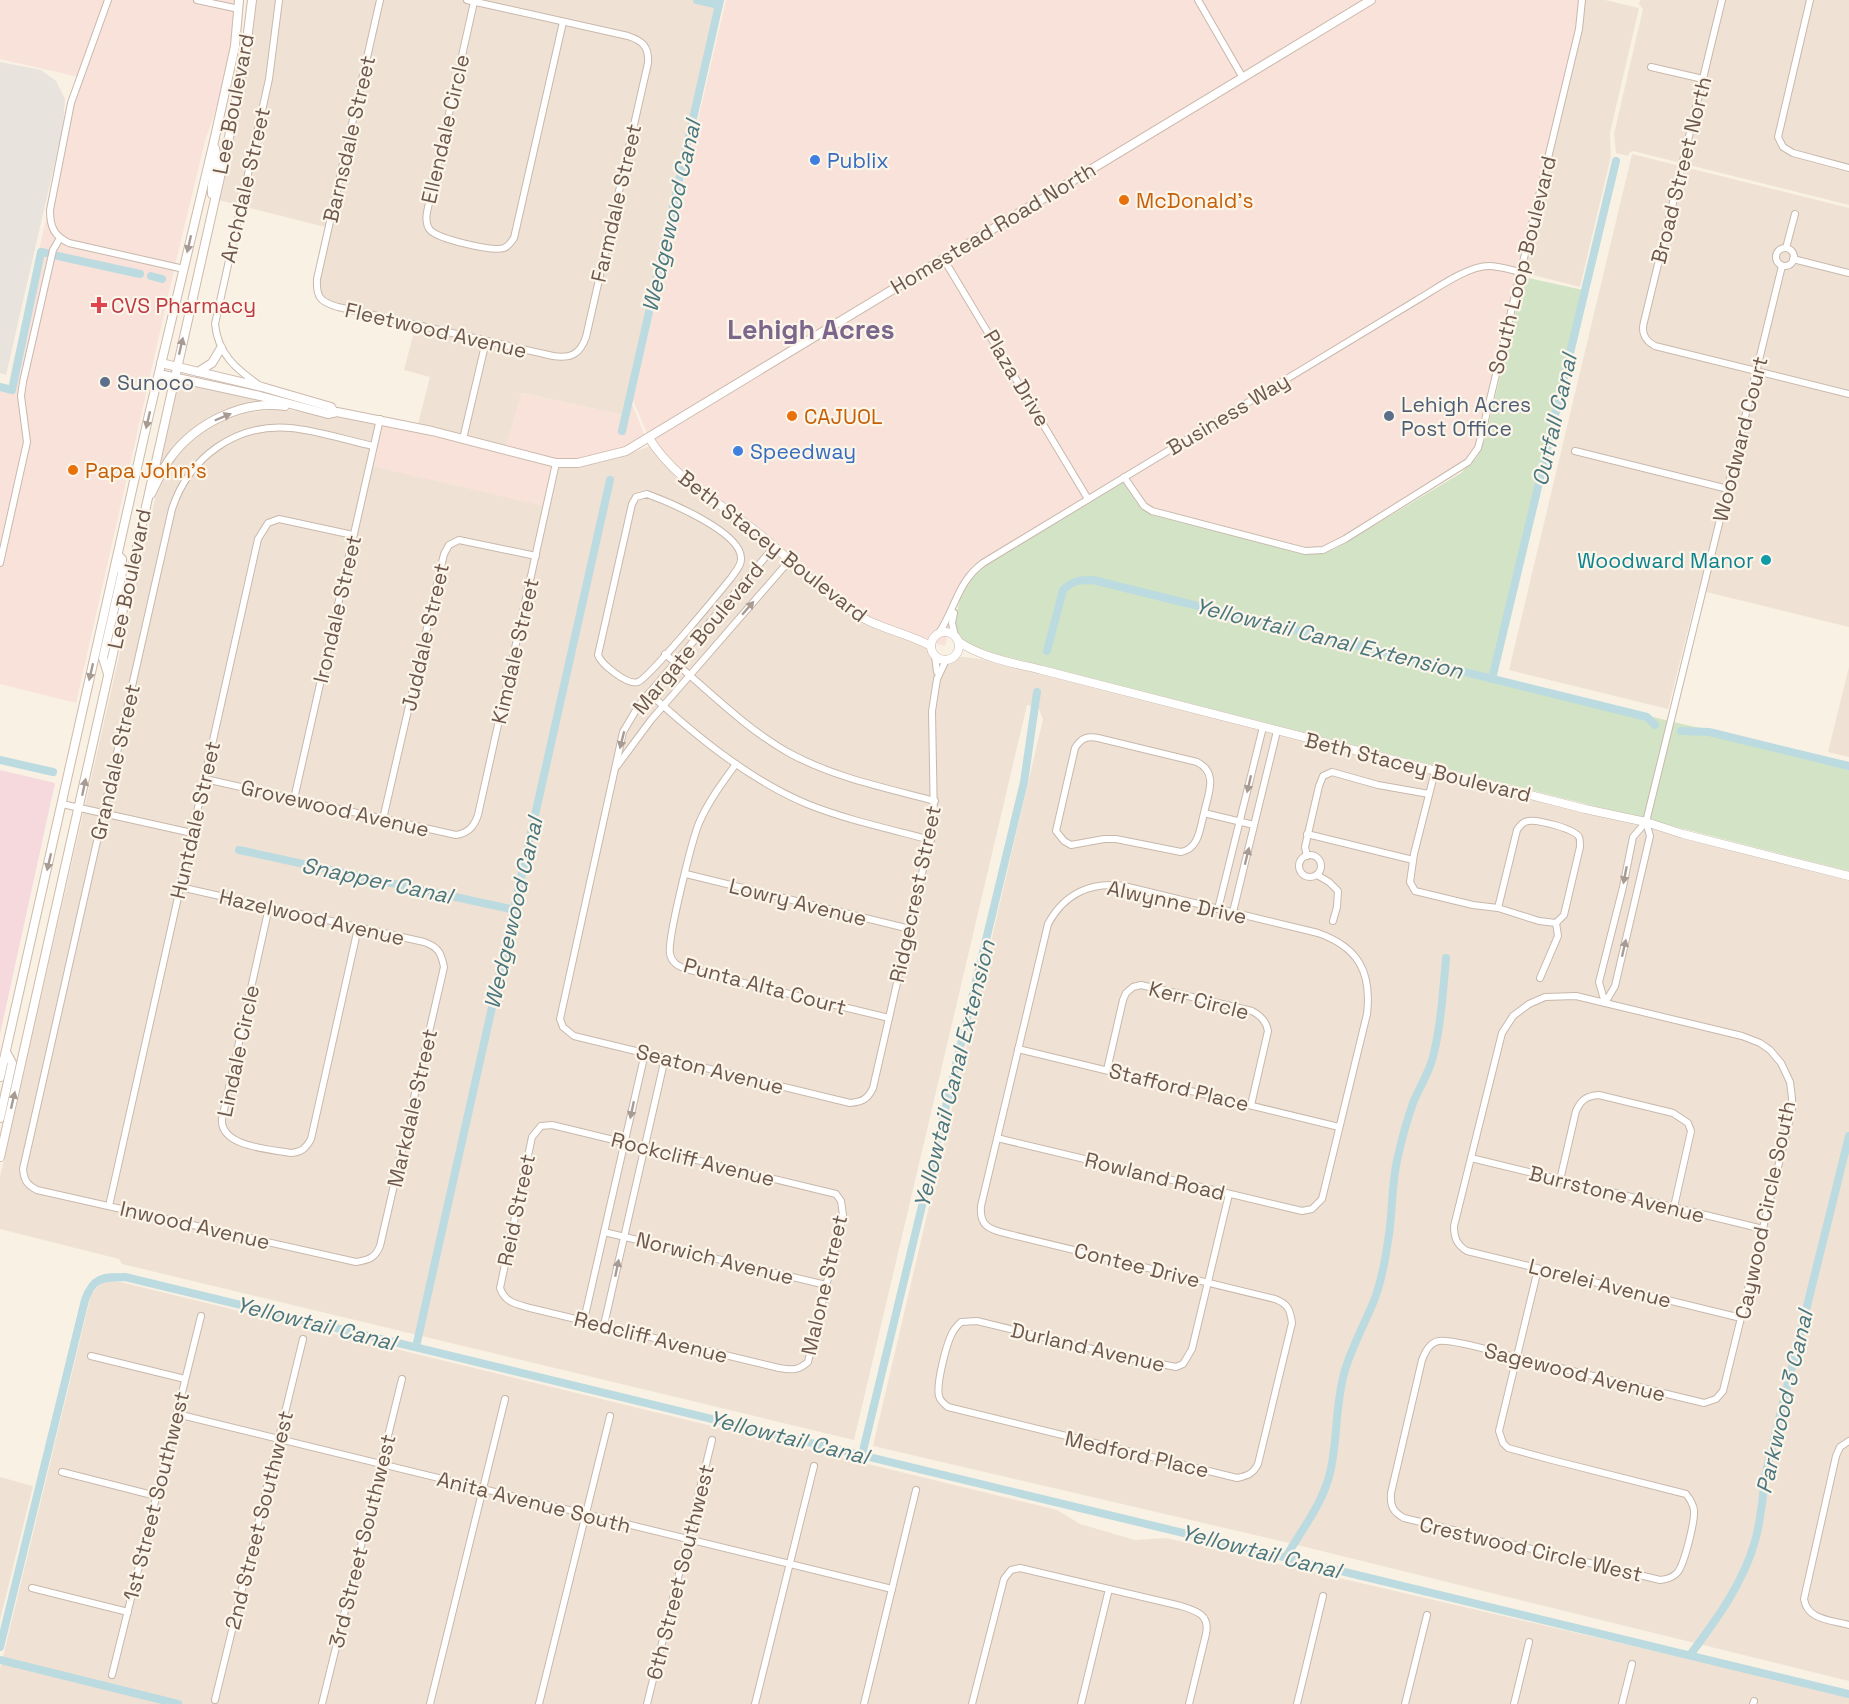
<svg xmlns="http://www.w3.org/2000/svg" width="1849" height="1704" font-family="'Space Grotesk',sans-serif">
	<rect width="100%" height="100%" fill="#f9f1e4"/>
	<g fill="#efe2d4">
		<path d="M 256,0 L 721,0 L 623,415 L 522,393 L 506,447 L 418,424 L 430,377 L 404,370 L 416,324 L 325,303 L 317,286 L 329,228 L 218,200 L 245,78 Z"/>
		<path d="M 1582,0 L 1605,0 L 1639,8 L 1610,133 L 1611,156 L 1580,287 L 1521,272 Z"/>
		<path d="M 1640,0 L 1849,0 L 1849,205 L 1633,151 L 1630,152 L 1628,156 L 1616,153 L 1614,134 L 1643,9 L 1639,4 Z"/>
		<path d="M 1632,154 L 1849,208 L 1849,627 L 1698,590 L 1668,709 L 1509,670 Z"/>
		<path d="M 177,382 L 268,402 L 225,411 L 197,425 L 174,447 L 159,469 Z"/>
		<path d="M 281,409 L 376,423 L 367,465 L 579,467 L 618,458 L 650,446 L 677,478 L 738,521 L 849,614 L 878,630 L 921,645 L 927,648 L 933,659 L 941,663 L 950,663 L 959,657 L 964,657 L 987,660 L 1584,813 L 1645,826 L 1682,838 L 1849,880 L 1849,1681 L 1285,1542 L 873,1446 L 1043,719 L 1038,707 L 1027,705 L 854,1440 L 122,1264 L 119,1259 L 0,1229 L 0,1177 L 156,495 L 175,459 L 194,438 L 211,426 L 245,413 Z"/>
		<path d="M 1849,667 L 1849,757 L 1828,752 Z"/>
		<path d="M 108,1279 L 1057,1510 L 1080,1524 L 1135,1540 L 1166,1538 L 1849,1696 L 1849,1704 L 0,1704 L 0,1669 L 91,1295 L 103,1280 Z"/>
		<path d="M 0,1477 L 33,1486 L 0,1620 Z"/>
	</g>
	<g fill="#f8e2d9">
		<path d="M 0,0 L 235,0 L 231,45 L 218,103 L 205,141 L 176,261 L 76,703 L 0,684 L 0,391 L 8,392 L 12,367 L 79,77 L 0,59 Z"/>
		<path d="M 726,0 L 1582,0 L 1582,5 L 1474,455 L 1345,539 L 1313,551 L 1152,511 L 1124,478 L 983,563 L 955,600 L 945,646 L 910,637 L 862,618 L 699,490 L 649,438 L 633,400 Z"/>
		<path d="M 691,121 L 694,121 L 630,399 L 645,436 L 624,447 L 577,459 L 556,459 L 506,447 L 521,393 L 623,415 Z"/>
		<path d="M 376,423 L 556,466 L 548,507 L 367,465 Z"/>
	</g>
	<path fill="#e9e3de" d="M 0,62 L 41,70 L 56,81 L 65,99 L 63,127 L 6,375 L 0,373 Z"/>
	<path fill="#f6d9dd" d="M 0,770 L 55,783 L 0,1034 Z"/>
	<path fill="#d2e4c5" d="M 1524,277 L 1583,290 L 1490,676 L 1669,721 L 1849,762 L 1849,871 L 992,653 C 984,651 969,647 963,640 C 958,636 959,633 953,630 L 961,594 L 977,571 L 1123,482 L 1141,508 L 1151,514 L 1304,554 L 1324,553 L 1335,549 L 1461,473 L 1477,457 L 1485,439 Z"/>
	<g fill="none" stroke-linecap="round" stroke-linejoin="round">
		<g stroke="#bcdbe0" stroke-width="8">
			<path d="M 697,0 L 719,5"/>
			<path d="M 58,256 L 140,274"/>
			<path d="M 151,276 L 162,279"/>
			<path d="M 0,387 L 12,390 L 41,252 L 46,253"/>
			<path d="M 622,431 L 720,0"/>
			<path d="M 1047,651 L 1063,590 C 1073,580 1080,580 1093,580 L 1647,717 L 1655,725"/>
			<path d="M 1492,679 L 1616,161"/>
			<path d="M 1681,731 L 1709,732 L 1849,766"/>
			<path d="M 0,760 L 53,772"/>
			<path d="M 239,850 L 515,910"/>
			<path d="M 416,1347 L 610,480"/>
			<path d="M 862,1455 L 1024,782 L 1037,692"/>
			<path d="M 1286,1557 C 1302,1529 1322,1505 1330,1473 C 1338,1439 1335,1403 1345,1370 C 1352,1347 1364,1325 1373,1303 C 1381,1284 1385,1262 1388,1241 C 1393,1213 1391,1184 1398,1156 C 1402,1138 1407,1120 1413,1103 C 1419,1088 1429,1073 1433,1057 C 1441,1025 1443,992 1446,958"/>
			<path d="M 0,1647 L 85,1300 C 93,1277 103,1277 125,1277 L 1849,1694"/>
			<path d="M 1690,1655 C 1716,1620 1743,1584 1755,1541 C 1761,1520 1763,1498 1765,1476 L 1849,1136"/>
			<path d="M 0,1660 L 178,1704"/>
		</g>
		<g stroke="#c8b8ac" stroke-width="8">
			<g id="minor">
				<path d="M 108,0 L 71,103 L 50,210 C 50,227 54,236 69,243 L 184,269"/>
				<path d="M 197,0 L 239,9"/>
				<path d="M 380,0 L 317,279 C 316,297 320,302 338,307 L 553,356 C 571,359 580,354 586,337 L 648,63 C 649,47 643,41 628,36 L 467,0"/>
				<path d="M 1198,0 L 1243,78"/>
				<path d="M 1722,0 L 1644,322 C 1641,332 1645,341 1655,346 L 1849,394"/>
				<path d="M 1810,0 L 1778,137 L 1783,147 L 1793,153 L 1849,168"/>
				<path d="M 474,2 L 427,212 C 426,218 426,225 430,230 C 438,239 493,252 504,248 C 509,246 511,242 514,238 L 563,22"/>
				<path d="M 1651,67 L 1703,79"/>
				<circle cx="1785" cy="257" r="9"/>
				<path d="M 1786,248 L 1795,214"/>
				<path d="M 943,258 L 1088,499"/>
				<path d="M 1793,259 L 1849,273"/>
				<path d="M 259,385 C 236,369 218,354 215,324 L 269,79 L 279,0"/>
				<path d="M 463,439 L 486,341"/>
				<path d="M 1575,451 L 1728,489"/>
				<path d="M 1124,477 L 1144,506 L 1152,511 L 1305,551 L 1323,550 L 1345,539 L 1468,462 L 1478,448 L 1481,437 L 1579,29 L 1582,0"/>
				<path d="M 647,494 C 669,502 741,532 741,558 C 742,565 735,572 731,578 C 719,593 648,679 638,682 C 628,686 601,664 598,655 L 632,504 L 636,497 Z"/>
				<path d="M 774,547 L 639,705 L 623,732 L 560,1019 L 563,1027 L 574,1036 L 850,1103 C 862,1102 868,1099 873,1088 L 934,821 L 932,711 L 937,679 L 946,660"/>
				<path d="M 0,563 L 27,442 L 21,396 L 23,382 L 53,250 L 60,238"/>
				<path d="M 954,613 L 952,623 L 955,636"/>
				<path d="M 939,633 C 955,609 958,581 983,563 L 1417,300 C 1436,289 1467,266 1489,266 C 1499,266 1511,270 1521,272"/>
				<path d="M 665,654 C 706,688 744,728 791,754 C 836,778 886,788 935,801"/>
				<path d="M 935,656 L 937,672"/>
				<path d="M 649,693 C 696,736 748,779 807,804 C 847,820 889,829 931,840"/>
				<path d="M 736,764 C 722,783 708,802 699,823 C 692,840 667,940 670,954 C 672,963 678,966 686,969 L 889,1018"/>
				<path d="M 617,766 L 651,720 L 790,560"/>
				<path d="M 1435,771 L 1414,854 L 1410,882 L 1415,891 L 1473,905 L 1498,908 L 1539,921 L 1556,923 L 1564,915 L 1580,847 C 1580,846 1580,838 1579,837 C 1575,829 1537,819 1528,821 C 1522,822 1520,826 1517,830 L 1498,908"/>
				<path d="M 205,779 L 456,835 C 468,833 474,827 478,815 L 556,463"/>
				<path d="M 294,799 L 380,419"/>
				<path d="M 62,804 L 192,833"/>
				<path d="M 1204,813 C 1208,794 1219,773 1197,762 L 1098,738 C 1087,736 1081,738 1075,748 L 1056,831 L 1064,841 L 1071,845 L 1104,839 L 1116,839 L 1181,852 C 1199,849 1200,828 1204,813 L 1254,825"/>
				<path d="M 383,819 L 444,554 L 449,545 L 459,540 L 536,556"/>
				<path d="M 1307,834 L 1413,860"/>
				<circle cx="1310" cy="866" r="11"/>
				<path d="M 1307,856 L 1305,847 L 1319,786 L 1323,776 L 1332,772 L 1378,785 L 1429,794"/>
				<path d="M 686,874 L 910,929"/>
				<path d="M 1317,875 L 1329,882 L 1338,891 L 1337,907 L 1333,921"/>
				<path d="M 180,887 L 424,942 C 438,947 441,952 444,967 L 380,1246 C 375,1258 369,1260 356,1262 L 37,1190 C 27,1185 24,1180 23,1169 L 172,509 C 189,457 236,423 291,428 C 319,431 346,440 373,446"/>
				<path d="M 269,907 L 222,1119 C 220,1147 270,1149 291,1153 C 302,1152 306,1148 311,1139 L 358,928"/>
				<path d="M 1218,909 L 1263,727"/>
				<path d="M 1233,912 L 1277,731"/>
				<path d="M 1540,978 L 1558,936 L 1556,923"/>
				<path d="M 1605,1003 L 1599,982 L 1623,887 L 1633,837 L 1646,822 L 1782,266"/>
				<path d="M 1605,1003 L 1615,986 L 1650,836 L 1646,822"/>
				<path d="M 1018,1049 L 1339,1127"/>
				<path d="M 1107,1070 L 1123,1000 L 1126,993 L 1133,987 L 1141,985 L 1252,1011 C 1261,1016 1266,1021 1268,1031 L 1251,1105"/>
				<path d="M 552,1125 L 836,1194 L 841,1201 L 843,1215 L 808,1362 C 798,1371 791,1370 779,1368 L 530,1308 C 517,1304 505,1303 500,1288 L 532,1137 L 541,1126 Z"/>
				<path d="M 997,1138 L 1302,1211 L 1312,1209 L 1322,1199 L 1367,1014 C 1372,972 1358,947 1318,933 L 1124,886 C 1091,881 1064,894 1048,924 L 981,1206 C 979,1229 993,1230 1012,1235 L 1275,1299 C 1288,1304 1290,1309 1292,1323 L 1258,1464 C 1253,1474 1247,1476 1237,1478 L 948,1407 C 944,1404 940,1401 939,1396 C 936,1384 947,1340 954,1330 C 956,1327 958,1325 961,1322 L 977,1321 L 1121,1356 L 1176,1367 L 1183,1364 L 1192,1349 L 1229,1194"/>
				<path d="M 1471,1158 L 1763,1229"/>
				<path d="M 1560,1180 L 1576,1111 C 1581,1100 1586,1096 1599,1095 L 1673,1113 L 1688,1123 L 1691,1131 L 1674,1207"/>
				<path d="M 109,1206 L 258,539 L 268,523 L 279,519 L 353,535"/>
				<path d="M 604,1232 L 826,1285"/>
				<path d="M 1538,1269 L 1499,1431 L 1503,1443 L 1508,1448 L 1552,1460 L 1686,1494 C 1690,1499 1693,1503 1694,1510 C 1695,1521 1684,1566 1677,1573 C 1672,1578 1667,1579 1660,1580 L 1404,1518 C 1393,1512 1390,1506 1391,1493 L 1422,1360 C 1425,1352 1430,1342 1439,1341 C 1454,1339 1495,1352 1511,1356 C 1575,1372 1640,1387 1704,1403 L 1716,1399 L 1723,1391 L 1792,1110 L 1792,1098 L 1790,1082 L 1781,1063 L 1770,1050 L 1760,1043 L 1742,1036 L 1576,996 L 1545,997 L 1529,1004 L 1513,1016 L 1502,1033 L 1454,1226 C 1454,1238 1457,1245 1467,1251 L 1741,1318"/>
				<path d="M 584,1320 L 645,1053"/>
				<path d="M 604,1325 L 665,1058"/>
				<path d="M 91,1356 L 185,1379"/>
				<path d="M 177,1414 L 892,1589"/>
				<path d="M 1849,1441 L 1840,1447 L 1836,1456 L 1804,1599 C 1807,1620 1831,1620 1849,1625"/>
				<path d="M 62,1472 L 156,1496"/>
				<path d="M 32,1588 L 128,1612"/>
				<path d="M 112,1675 L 201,1316"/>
				<path d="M 215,1700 L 303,1339"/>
				<path d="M 322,1704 L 402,1379"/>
				<path d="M 430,1704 L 505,1399"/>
				<path d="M 539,1704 L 610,1416"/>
				<path d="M 647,1704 L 712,1440"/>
				<path d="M 755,1704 L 814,1466"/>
				<path d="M 864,1704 L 916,1490"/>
				<path d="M 972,1704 L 1004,1579 L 1011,1570 L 1020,1568 L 1181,1606 C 1197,1611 1210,1615 1206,1634 L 1189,1704"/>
				<path d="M 1081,1704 L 1109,1589"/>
				<path d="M 1297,1704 L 1323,1596"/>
				<path d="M 1405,1704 L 1427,1615"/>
				<path d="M 1514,1704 L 1529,1642"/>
				<path d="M 1622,1704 L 1632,1664"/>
				<path d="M 1753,1704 L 1754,1701"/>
			</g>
		</g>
		<g stroke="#c8b8ac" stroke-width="9">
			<g id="tertiary">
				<path d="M 649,438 C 677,483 724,504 763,537 C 796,564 826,598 863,618 C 885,630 909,634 931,646"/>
				<circle cx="945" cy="646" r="14"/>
				<path d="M 959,642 C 983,658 1014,663 1042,670 L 1585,809 L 1646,822 L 1683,834 L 1849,876"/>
			</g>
		</g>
		<g stroke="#cdbaad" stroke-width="10">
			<g id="secondary">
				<path d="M 212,194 C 210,179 219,163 215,148"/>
				<path d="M 161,363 L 262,387 L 324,405 L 331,407 L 334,412"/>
				<path d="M 198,372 L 212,363 L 221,348"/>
				<path d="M 159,374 L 260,396 L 328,414 L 337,412 L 432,431 L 556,463 L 578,463 L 626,451 L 1371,0"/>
				<path d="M 151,494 C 157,482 163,468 171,457 C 196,423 243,400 285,406"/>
				<path d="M 108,674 L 103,658 L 122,573 L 122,559 L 119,556"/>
				<path d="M 0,1077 L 148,419 L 215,137 L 235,46 L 239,0"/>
				<path d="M 0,1118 L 12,1063 L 6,1052"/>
				<path d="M 0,1157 L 229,137 L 246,49 L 252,0"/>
			</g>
		</g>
		<use href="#minor" stroke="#fff" stroke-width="6"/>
		<use href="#tertiary" stroke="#fff" stroke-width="8"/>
		<use href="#secondary" stroke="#fff" stroke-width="8"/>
	</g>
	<defs><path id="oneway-solid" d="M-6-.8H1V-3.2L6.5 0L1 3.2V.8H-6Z" transform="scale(1.5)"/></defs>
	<g fill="#a89b94">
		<use href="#oneway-solid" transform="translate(189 244) rotate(103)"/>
		<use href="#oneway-solid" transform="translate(181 346) rotate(-77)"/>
		<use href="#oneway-solid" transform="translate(223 417) rotate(-23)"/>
		<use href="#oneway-solid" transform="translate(148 420) rotate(103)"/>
		<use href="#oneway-solid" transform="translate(748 608) rotate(-49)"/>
		<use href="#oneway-solid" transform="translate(91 672) rotate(103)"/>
		<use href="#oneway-solid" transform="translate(622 740) rotate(104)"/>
		<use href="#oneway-solid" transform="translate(1249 784) rotate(103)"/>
		<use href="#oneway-solid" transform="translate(84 787) rotate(-78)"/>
		<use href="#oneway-solid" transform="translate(1247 856) rotate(-76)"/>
		<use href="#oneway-solid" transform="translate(49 862) rotate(103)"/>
		<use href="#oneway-solid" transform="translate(1625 875) rotate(101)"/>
		<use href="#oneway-solid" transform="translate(1624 948) rotate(-77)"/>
		<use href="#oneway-solid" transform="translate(13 1100) rotate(-77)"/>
		<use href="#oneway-solid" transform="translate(632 1110) rotate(102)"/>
		<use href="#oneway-solid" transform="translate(617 1268) rotate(-78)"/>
	</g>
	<g fill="#3f7fe0" stroke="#fcf5ea" stroke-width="2">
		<circle cx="815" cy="160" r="6"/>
		<circle cx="738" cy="451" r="6"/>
	</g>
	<g fill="#e8710a" stroke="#fcf5ea" stroke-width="2">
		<circle cx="1124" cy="200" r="6"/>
		<circle cx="792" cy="416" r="6"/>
		<circle cx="73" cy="470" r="6"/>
	</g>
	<path fill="#e0444e" stroke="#fcf5ea" stroke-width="2" d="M96 296h6v6h6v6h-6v6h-6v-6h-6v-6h6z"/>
	<g fill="#5c6f8a" stroke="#fcf5ea" stroke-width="2">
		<circle cx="105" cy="382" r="6"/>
		<circle cx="1389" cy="416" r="6"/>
	</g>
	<circle fill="#0f9aa8" stroke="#fcf5ea" stroke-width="2" cx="1766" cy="560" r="6"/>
	<g text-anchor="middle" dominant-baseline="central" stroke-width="4.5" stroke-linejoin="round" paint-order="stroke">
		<g font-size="21" fill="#6e584d" stroke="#fcf5ea">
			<text transform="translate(233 104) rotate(-79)">Lee Boulevard</text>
			<text transform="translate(445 129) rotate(-77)">Ellendale Circle</text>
			<text transform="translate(349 139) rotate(-77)">Barnsdale Street</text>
			<text transform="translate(1681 170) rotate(-76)">Broad Street North</text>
			<text transform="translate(245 185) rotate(-77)">Archdale Street</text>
			<text transform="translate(616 203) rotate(-77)">Farmdale Street</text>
			<text transform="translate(993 228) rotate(-31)">Homestead Road North</text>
			<text transform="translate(1522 265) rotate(-76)">South Loop Boulevard</text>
			<text transform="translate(436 330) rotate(13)">Fleetwood Avenue</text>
			<text transform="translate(1017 378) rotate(59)">Plaza Drive</text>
			<text transform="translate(1228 414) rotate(-31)">Business Way</text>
			<text transform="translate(1740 439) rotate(-76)">Woodward Court</text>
			<text transform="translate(773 546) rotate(38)">Beth Stacey Boulevard</text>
			<text transform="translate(129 579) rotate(-78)">Lee Boulevard</text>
			<text transform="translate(337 609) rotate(-77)">Irondale Street</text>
			<text transform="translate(425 637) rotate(-77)">Juddale Street</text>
			<text transform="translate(698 638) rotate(-50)">Margate Boulevard</text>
			<text transform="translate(515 651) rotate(-77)">Kimdale Street</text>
			<text transform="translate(115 762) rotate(-77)">Grandale Street</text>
			<text transform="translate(1418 767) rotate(14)">Beth Stacey Boulevard</text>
			<text transform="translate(335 808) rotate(13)">Grovewood Avenue</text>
			<text transform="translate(195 820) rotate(-77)">Huntdale Street</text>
			<text transform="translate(915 894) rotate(-78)">Ridgecrest Street</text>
			<text transform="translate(798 902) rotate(14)">Lowry Avenue</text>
			<text transform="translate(1177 902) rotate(12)">Alwynne Drive</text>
			<text transform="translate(312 917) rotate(13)">Hazelwood Avenue</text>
			<text transform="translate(765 986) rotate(15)">Punta Alta Court</text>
			<text transform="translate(1199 1000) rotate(14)">Kerr Circle</text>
			<text transform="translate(238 1051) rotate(-78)">Lindale Circle</text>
			<text transform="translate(710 1069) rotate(14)">Seaton Avenue</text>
			<text transform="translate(1179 1087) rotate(14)">Stafford Place</text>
			<text transform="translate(412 1108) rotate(-77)">Markdale Street</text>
			<text transform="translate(693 1159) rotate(14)">Rockcliff Avenue</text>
			<text transform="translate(1155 1176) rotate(14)">Rowland Road</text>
			<text transform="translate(1617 1194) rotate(14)">Burrstone Avenue</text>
			<text transform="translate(516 1210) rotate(-78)">Reid Street</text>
			<text transform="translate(1765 1210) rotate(-78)">Caywood Circle South</text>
			<text transform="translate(195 1225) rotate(13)">Inwood Avenue</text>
			<text transform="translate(715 1258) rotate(14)">Norwich Avenue</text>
			<text transform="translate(1137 1265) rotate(14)">Contee Drive</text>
			<text transform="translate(1600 1283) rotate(14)">Lorelei Avenue</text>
			<text transform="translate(824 1285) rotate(-77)">Malone Street</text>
			<text transform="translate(651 1337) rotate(14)">Redcliff Avenue</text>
			<text transform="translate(1088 1347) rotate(13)">Durland Avenue</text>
			<text transform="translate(1575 1372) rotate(14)">Sagewood Avenue</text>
			<text transform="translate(1137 1454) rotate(13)">Medford Place</text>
			<text transform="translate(156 1496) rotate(-76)">1st Street Southwest</text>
			<text transform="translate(534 1502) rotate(14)">Anita Avenue South</text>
			<text transform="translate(259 1520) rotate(-76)">2nd Street Southwest</text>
			<text transform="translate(362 1541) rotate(-76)">3rd Street Southwest</text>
			<text transform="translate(1531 1549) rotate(13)">Crestwood Circle West</text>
			<text transform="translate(680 1572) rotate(-76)">6th Street Southwest</text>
		</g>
		<g font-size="21" fill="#366cbe" stroke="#fcf5ea" text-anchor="start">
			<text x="827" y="160">Publix</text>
			<text x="750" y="451">Speedway</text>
		</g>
		<g font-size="21" fill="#c56008" stroke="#fcf5ea" text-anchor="start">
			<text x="1136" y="200">McDonald's</text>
			<text x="804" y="416">CAJUOL</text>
			<text x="85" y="470">Papa John's</text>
		</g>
		<g font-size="21" fill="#be3a42" stroke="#fcf5ea" text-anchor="start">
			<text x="111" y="305">CVS Pharmacy</text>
		</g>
		<g font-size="21" fill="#4e5e75" stroke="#fcf5ea" text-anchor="start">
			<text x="117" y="382">Sunoco</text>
			<text x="1401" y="404">Lehigh Acres<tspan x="1401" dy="24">Post Office</tspan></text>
		</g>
		<g font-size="21" fill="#0d838f" stroke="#fcf5ea" text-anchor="end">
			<text x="1754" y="560">Woodward Manor</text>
		</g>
		<g font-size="22" font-style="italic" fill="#4a777f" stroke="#fcf5ea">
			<text transform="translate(671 216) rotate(-77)">Wedgewood Canal</text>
			<text transform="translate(1554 420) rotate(-77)">Outfall Canal</text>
			<text transform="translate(1329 638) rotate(14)">Yellowtail Canal Extension</text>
			<text transform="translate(377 880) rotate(12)">Snapper Canal</text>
			<text transform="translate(513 913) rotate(-77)">Wedgewood Canal</text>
			<text transform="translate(954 1074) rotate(-76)">Yellowtail Canal Extension</text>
			<text transform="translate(316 1323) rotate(14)">Yellowtail Canal</text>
			<text transform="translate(1784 1402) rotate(-77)">Parkwood 3 Canal</text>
			<text transform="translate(789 1437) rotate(14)">Yellowtail Canal</text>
			<text transform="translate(1261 1551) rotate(14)">Yellowtail Canal</text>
		</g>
		<g font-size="27" font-weight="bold" fill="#7d668b" stroke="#fcf5ea">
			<text x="811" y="329">Lehigh Acres</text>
		</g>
	</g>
</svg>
